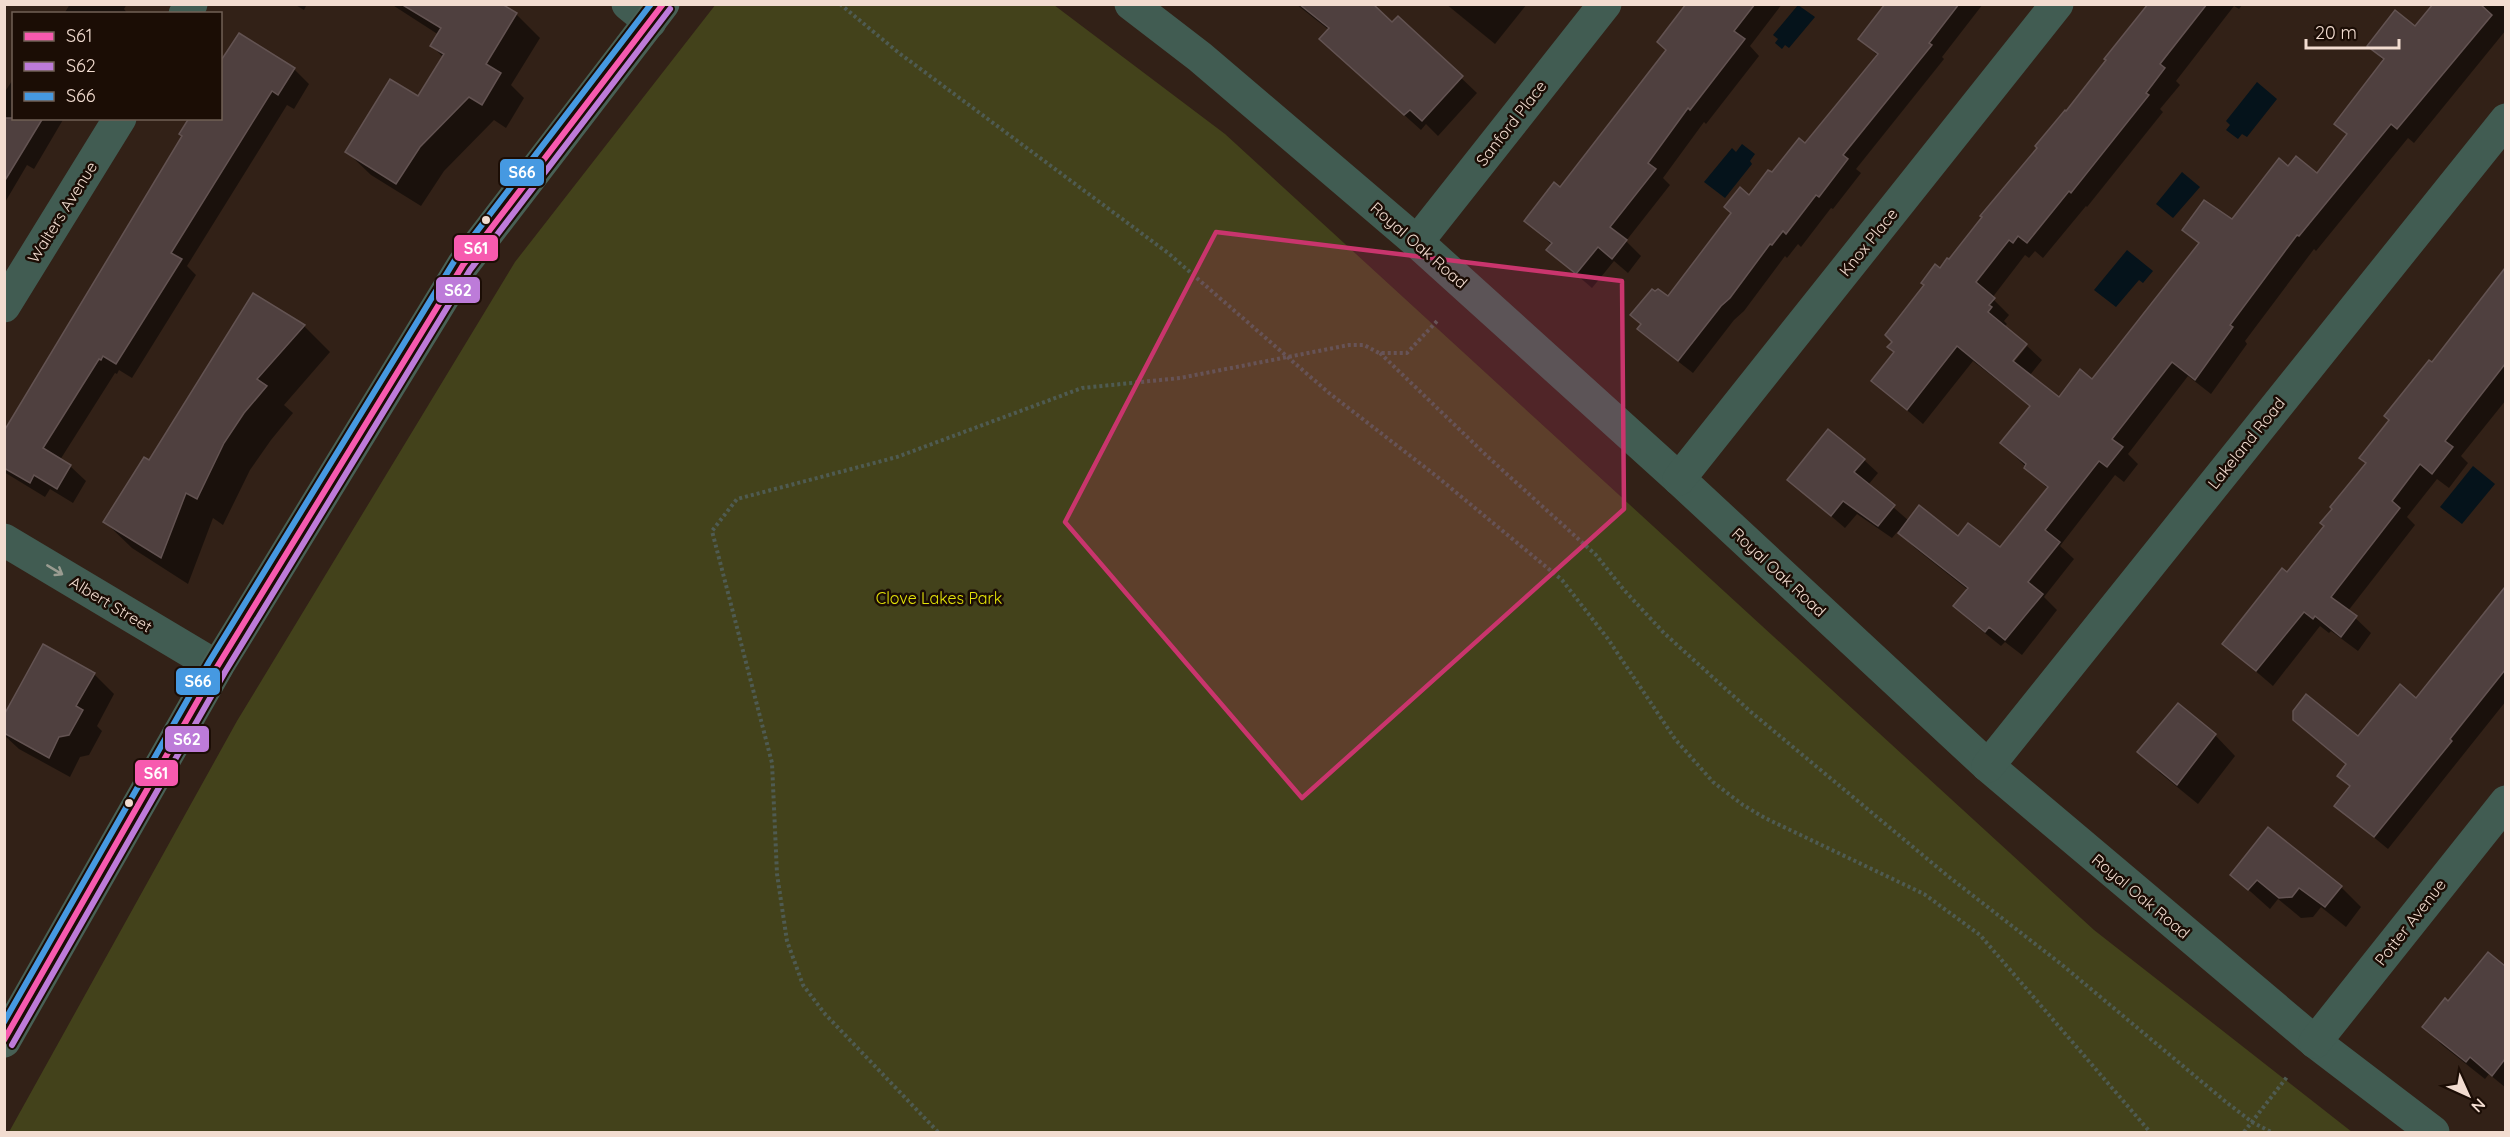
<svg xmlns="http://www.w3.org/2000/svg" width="2510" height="1137" font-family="Quicksand,sans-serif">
	<rect width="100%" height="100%" fill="#322117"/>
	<path fill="#43421b" d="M 716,4 L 1054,5 L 1225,134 L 2094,930 L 2352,1132 L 9,1132 L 237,721 L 515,262 Z"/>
	<g fill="#05131b">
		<path d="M 1798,5 L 1815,17 L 1789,48 L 1785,45 L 1782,49 L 1775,43 L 1778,39 L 1773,35 Z"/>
		<path d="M 2257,82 L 2277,99 L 2247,137 L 2242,134 L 2238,139 L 2226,130 L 2230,125 L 2226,121 Z"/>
		<path d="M 1742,144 L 1755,154 L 1750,161 L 1752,164 L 1725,198 L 1704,182 L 1732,148 L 1736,152 Z"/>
		<path d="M 2182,172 L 2200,187 L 2173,218 L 2156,204 Z"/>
		<path d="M 2127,250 L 2153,271 L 2143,283 L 2139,280 L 2116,307 L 2094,290 Z"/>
		<path d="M 2473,466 L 2495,484 L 2462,524 L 2440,507 Z"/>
	</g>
	<g fill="#0007">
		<path d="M 70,4 L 127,4 L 124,9 L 128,14 L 64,14 Z"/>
		<path d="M 294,4 L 307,4 L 304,10 Z"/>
		<path d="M 391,4 L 500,4 L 516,14 L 540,38 L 511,85 L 524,98 L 506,128 L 494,120 L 444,171 L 421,206 L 371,175 L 347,152 L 419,98 L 444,58 L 432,46 L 439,35 Z"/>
		<path d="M 1296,4 L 1371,4 L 1392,24 L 1398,18 L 1477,93 L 1438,136 L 1426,124 L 1421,130 L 1337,55 L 1329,30 Z"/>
		<path d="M 1446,4 L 1527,4 L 1495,44 Z"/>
		<path d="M 1710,4 L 1782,4 L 1750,46 L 1759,56 L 1706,124 L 1704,122 L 1663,178 L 1670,185 L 1626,241 L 1641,256 L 1628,273 L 1614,261 L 1592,288 L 1548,250 L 1552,245 L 1526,221 L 1560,189 Z"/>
		<path d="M 1904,4 L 1983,4 L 1942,57 L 1944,59 L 1856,169 L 1861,173 L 1833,209 L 1831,208 L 1801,247 L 1798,244 L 1787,258 L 1785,256 L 1744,311 L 1734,320 L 1693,373 L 1653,342 L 1639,329 L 1642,325 L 1632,315 L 1668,299 L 1749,197 L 1806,145 L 1878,56 L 1860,39 Z"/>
		<path d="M 2150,4 L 2243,4 L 2239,9 L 2234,6 L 2176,81 L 2180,85 L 2160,109 L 2163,112 L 2087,207 L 2086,206 L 2043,258 L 2035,251 L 2029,258 L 2025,255 L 1992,298 L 2009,315 L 2004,321 L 2007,324 L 2004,327 L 2007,365 L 2010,367 L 2027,346 L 2042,360 L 2030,375 L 2060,399 L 2092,381 L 2200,245 L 2184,229 L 2232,221 L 2289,168 L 2317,175 L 2348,136 L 2336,124 L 2384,61 L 2369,46 L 2415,28 L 2435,4 L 2506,4 L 2506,30 L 2414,143 L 2408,138 L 2316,251 L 2314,249 L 2245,341 L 2247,344 L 2211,394 L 2188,376 L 2128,454 L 2138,464 L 2124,482 L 2115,475 L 2060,546 L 2074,559 L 2044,597 L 2057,610 L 2022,655 L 2005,642 L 2001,646 L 1971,622 L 1955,606 L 1968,590 L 1915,548 L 1898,531 L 1892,538 L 1857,514 L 1845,528 L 1789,480 L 1864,460 L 1878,473 L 1868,485 L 1909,521 L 2001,550 L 2048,489 L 2002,443 L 2031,407 L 1973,361 L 1923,424 L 1873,381 L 1895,353 L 1940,270 L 1949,262 L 2067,113 Z"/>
		<path d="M 294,69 L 309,84 L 294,109 L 287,105 L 187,266 L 196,275 L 132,378 L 119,370 L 117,374 L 115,373 L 60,460 L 70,466 L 86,481 L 73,503 L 50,489 L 45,497 L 4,472 L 4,427 L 8,428 L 220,118 Z"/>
		<path d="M 14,78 L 14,118 L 64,118 L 34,169 L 27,165 L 4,204 L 4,93 Z"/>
		<path d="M 2506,270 L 2506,400 L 2461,456 L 2468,463 L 2449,488 L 2437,479 L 2407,517 L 2415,525 L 2348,611 L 2371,633 L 2358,651 L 2331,631 L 2329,633 L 2320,626 L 2273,686 L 2224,644 L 2287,574 L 2326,527 L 2367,464 L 2391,421 L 2386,416 L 2474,313 L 2473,311 Z"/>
		<path d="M 304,326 L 330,352 L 284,405 L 293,413 L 271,440 L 250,470 L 223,525 L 213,518 L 188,584 L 132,548 L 105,522 L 150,462 Z"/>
		<path d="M 2503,593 L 2506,595 L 2506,701 L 2388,849 L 2336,806 L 2351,787 L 2339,776 L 2347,765 L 2294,720 L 2358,738 L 2416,700 Z"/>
		<path d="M 94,674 L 114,694 L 97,726 L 102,731 L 89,755 L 80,757 L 70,777 L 19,749 L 4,735 L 4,718 Z"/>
		<path d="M 2215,735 L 2235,756 L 2198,804 L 2160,773 L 2140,752 Z"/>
		<path d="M 2232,875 L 2341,887 L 2361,907 L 2346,927 L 2321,907 L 2313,917 L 2301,918 L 2278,899 L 2270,909 Z"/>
		<path d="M 2489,954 L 2506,968 L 2506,1088 L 2489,1074 L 2485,1079 L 2442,1045 L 2424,1027 L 2449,1003 Z"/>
	</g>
	<g fill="#4f403f" stroke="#635352" stroke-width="1.5">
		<path d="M 401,4 L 502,4 L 517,13 L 486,64 L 501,73 L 482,105 L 469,97 L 420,147 L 396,184 L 345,152 L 390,79 L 418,96 L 444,54 L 430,46 L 441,28 Z"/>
		<path d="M 1299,4 L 1373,4 L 1392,22 L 1398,16 L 1463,76 L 1422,121 L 1410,110 L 1404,115 L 1319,39 L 1329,28 Z"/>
		<path d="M 1686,4 L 1755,4 L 1734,31 L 1745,39 L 1690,110 L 1688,108 L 1648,163 L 1656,169 L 1610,227 L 1627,240 L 1612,259 L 1598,247 L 1576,274 L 1546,250 L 1552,243 L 1524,221 L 1554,182 L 1560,187 L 1666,50 L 1657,42 Z"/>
		<path d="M 1885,4 L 1959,4 L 1929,43 L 1932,45 L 1843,155 L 1848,159 L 1819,197 L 1816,195 L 1786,234 L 1783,231 L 1772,245 L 1770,244 L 1730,298 L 1721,306 L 1678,361 L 1637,329 L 1641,324 L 1630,315 L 1652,289 L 1655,291 L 1658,289 L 1668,296 L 1731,213 L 1724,207 L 1740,187 L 1749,195 L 1768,170 L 1772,172 L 1799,138 L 1805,143 L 1878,54 L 1858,39 Z"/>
		<path d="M 2148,4 L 2207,4 L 2160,64 L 2165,68 L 2146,93 L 2149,95 L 2071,193 L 2069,191 L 2027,243 L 2018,236 L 2013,243 L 2009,240 L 1976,282 L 1995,298 L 1989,305 L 1992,307 L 1988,312 L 2027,344 L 2013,361 L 2059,397 L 2080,369 L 2092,379 L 2199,243 L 2182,230 L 2204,200 L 2232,219 L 2279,158 L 2288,166 L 2296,156 L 2317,173 L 2347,134 L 2334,124 L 2384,59 L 2367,46 L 2395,10 L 2415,26 L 2433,4 L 2480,4 L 2492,15 L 2397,129 L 2391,124 L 2299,236 L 2297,235 L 2230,325 L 2233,327 L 2195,380 L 2172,362 L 2112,439 L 2123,447 L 2107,467 L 2099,461 L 2045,530 L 2060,542 L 2028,582 L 2043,594 L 2005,640 L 1989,627 L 1985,632 L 1953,606 L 1968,588 L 1898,533 L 1919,505 L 1958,536 L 1968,523 L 2000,547 L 2048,487 L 2024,468 L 2026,464 L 2000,443 L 2030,406 L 1957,346 L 1907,410 L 1871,381 L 1894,352 L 1887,347 L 1892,342 L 1885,335 L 1924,285 L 1921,283 L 1935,264 L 1940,268 L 1947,258 L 1949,259 L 1982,217 L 1980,216 L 2037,148 L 2035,146 L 2065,110 L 2066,111 L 2106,60 L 2104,59 Z"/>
		<path d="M 239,33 L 295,68 L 278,95 L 272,91 L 171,253 L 182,259 L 116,364 L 103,356 L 101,360 L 99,359 L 43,448 L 71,465 L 57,489 L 34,475 L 30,483 L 4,468 L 4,431 L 182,136 L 179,134 L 189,118 L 220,118 L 220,62 Z"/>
		<path d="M 4,118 L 43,118 L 4,182 Z"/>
		<path d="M 2505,268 L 2505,364 L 2445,441 L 2453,447 L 2432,474 L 2420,464 L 2392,501 L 2400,508 L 2331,597 L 2357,616 L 2341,637 L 2315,616 L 2313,619 L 2304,612 L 2256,671 L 2222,644 L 2282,568 L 2287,572 L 2324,526 L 2320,523 L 2332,509 L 2330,507 L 2366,463 L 2359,458 L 2389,420 L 2384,416 L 2429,360 L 2432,362 Z"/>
		<path d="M 253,293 L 305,325 L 257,379 L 267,386 L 244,413 L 224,443 L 197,499 L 186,493 L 161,558 L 103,522 L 144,457 L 149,460 Z"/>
		<path d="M 1828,429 L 1865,459 L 1854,472 L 1895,505 L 1878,526 L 1843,501 L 1831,516 L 1787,480 Z"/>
		<path d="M 2505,587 L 2505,670 L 2450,739 L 2452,741 L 2374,837 L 2334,806 L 2350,786 L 2337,776 L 2346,764 L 2293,720 L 2293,711 L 2306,694 L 2358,736 L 2400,684 L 2416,698 Z"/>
		<path d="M 43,644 L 95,673 L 76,706 L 83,710 L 69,735 L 59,737 L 49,758 L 4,733 L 4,715 Z"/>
		<path d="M 2178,703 L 2216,734 L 2177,785 L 2137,752 Z"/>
		<path d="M 2268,827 L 2342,886 L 2325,907 L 2299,888 L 2292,897 L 2279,898 L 2257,880 L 2248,890 L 2230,875 Z"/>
		<path d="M 2488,952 L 2505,966 L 2505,1059 L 2492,1076 L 2470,1057 L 2466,1062 L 2422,1027 L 2445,998 L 2448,1001 Z"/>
	</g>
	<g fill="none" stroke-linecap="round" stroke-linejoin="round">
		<g stroke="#4f5b52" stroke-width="4" stroke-dasharray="3 3" stroke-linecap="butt">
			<path d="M 840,4 L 899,53 L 1168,253 L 1329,393 L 1435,475 L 1562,580 L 1608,639 L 1675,739 L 1713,782 L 1743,805 L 1765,818 L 1924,894 L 1980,935 L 2150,1132"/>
			<path d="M 1380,353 L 1488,457 L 1596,555 L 1624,590 L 1664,633 L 1751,712 L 1949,877 L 2061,964 L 2226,1102 L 2252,1122 L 2271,1132"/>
			<path d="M 938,1132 L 825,1014 L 803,985 L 787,941 L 777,874 L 772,763 L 712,531 L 737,499 L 897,457 L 1082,388 L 1180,378 L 1349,345 L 1364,345 L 1379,353 L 1407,353 L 1438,320"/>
			<path d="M 2244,1132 L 2287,1077"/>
		</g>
		<g stroke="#415c52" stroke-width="33">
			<path d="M 628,4 L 650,22"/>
			<path d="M 1131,4 L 1200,57 L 1417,242 L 1679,479 L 1988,766 L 2315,1042 L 2433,1132"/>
			<path d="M 185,14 L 191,4"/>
			<path d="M 1417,242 L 1605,4"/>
			<path d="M 4,306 L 120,118"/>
			<path d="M 1679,479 L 2057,4"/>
			<path d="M 4,540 L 217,667"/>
			<path d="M 1988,766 L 2506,120"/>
			<path d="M 2315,1042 L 2506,802"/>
		</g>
		<path stroke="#486055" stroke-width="33" d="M 4,1041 L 217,667 L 463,265 L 663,4"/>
		<g stroke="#1b0d05" stroke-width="10">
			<path id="bus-1" d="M 4,1040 L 217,667 L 463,265 L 663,4"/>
		</g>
		<g stroke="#1b0d05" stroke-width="10">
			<path id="bus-2" d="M 12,1045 L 225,672 L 470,270 L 670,9"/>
		</g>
		<g stroke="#1b0d05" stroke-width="10">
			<path id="bus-3" d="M 4,1022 L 209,662 L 455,260 L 651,4"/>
		</g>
		<use href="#bus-1" stroke="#f75aaf" stroke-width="6"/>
		<use href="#bus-2" stroke="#bd7bd9" stroke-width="6"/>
		<use href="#bus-3" stroke="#4699e1" stroke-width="6"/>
	</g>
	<defs><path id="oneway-shaft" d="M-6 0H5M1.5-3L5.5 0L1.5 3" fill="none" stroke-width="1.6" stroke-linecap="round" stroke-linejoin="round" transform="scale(1.5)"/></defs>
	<use stroke="#9a9c91" href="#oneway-shaft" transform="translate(55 570) rotate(31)"/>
	<path fill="#c9356d" fill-opacity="0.2" stroke="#c9356d" stroke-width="4.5" stroke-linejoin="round" d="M 1216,232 L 1622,281 L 1624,509 L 1302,798 L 1065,522 Z"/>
	<g fill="#f2dcd0" stroke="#1b0d05" stroke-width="2">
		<circle cx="486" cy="220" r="5"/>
		<circle cx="129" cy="803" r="5"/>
	</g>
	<g text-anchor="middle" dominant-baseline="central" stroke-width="5" stroke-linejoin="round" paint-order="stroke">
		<g font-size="16" fill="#f2dcd0" stroke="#1b0d05">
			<text transform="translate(1511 123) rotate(-52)">Sanford Place</text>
			<text transform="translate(62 212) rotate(-58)">Walters Avenue</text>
			<text transform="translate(1868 242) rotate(-51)">Knox Place</text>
			<text transform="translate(1419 245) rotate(41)">Royal Oak Road</text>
			<text transform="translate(2246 443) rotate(-51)">Lakeland Road</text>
			<text transform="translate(1779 572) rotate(43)">Royal Oak Road</text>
			<text transform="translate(111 604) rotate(31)">Albert Street</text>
			<text transform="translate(2141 896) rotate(40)">Royal Oak Road</text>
			<text transform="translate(2410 922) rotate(-52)">Potter Avenue</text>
		</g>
		<g font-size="16" fill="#e4e408" stroke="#1b0d05">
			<text x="939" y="598">Clove Lakes Park</text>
		</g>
	</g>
	<g stroke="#1b0d05" stroke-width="2">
		<rect x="499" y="158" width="46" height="29" rx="6" fill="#4699e1"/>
		<rect x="453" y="234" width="46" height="28" rx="6" fill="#f75aaf"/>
		<rect x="435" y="276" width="46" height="28" rx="6" fill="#bd7bd9"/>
		<rect x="175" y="667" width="46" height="29" rx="6" fill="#4699e1"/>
		<rect x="164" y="725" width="46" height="28" rx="6" fill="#bd7bd9"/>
		<rect x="134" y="759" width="45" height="28" rx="6" fill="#f75aaf"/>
	</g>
	<g font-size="16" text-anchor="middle" font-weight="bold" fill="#fff">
		<text x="522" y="178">S66</text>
		<text x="476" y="254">S61</text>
		<text x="458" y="296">S62</text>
		<text x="198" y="687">S66</text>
		<text x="187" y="745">S62</text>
		<text x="156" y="779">S61</text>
	</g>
	<rect width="2510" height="1137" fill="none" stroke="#f2dcd0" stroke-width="12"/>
	<rect x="12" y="12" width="210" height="108" fill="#1b0d05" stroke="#716056" stroke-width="1.5"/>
	<rect x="24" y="32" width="30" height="9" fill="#f75aaf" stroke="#716056" stroke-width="1.5"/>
	<text x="66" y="42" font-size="18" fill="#f2dcd0">S61</text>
	<rect x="24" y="62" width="30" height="9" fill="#bd7bd9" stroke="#716056" stroke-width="1.5"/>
	<text x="66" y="72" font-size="18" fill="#f2dcd0">S62</text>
	<rect x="24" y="92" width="30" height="9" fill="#4699e1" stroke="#716056" stroke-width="1.5"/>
	<text x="66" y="102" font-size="18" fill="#f2dcd0">S66</text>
	<g transform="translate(2468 1095) rotate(135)" stroke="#1b0d05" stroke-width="4.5" paint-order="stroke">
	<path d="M0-4.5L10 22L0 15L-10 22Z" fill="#f2dcd0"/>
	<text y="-9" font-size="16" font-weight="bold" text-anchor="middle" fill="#f2dcd0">N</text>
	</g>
	<path d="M2306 39v9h93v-9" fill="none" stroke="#f2dcd0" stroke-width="3"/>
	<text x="2315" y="39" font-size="18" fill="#f2dcd0" stroke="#1b0d05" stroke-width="4.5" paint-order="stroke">20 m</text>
</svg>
